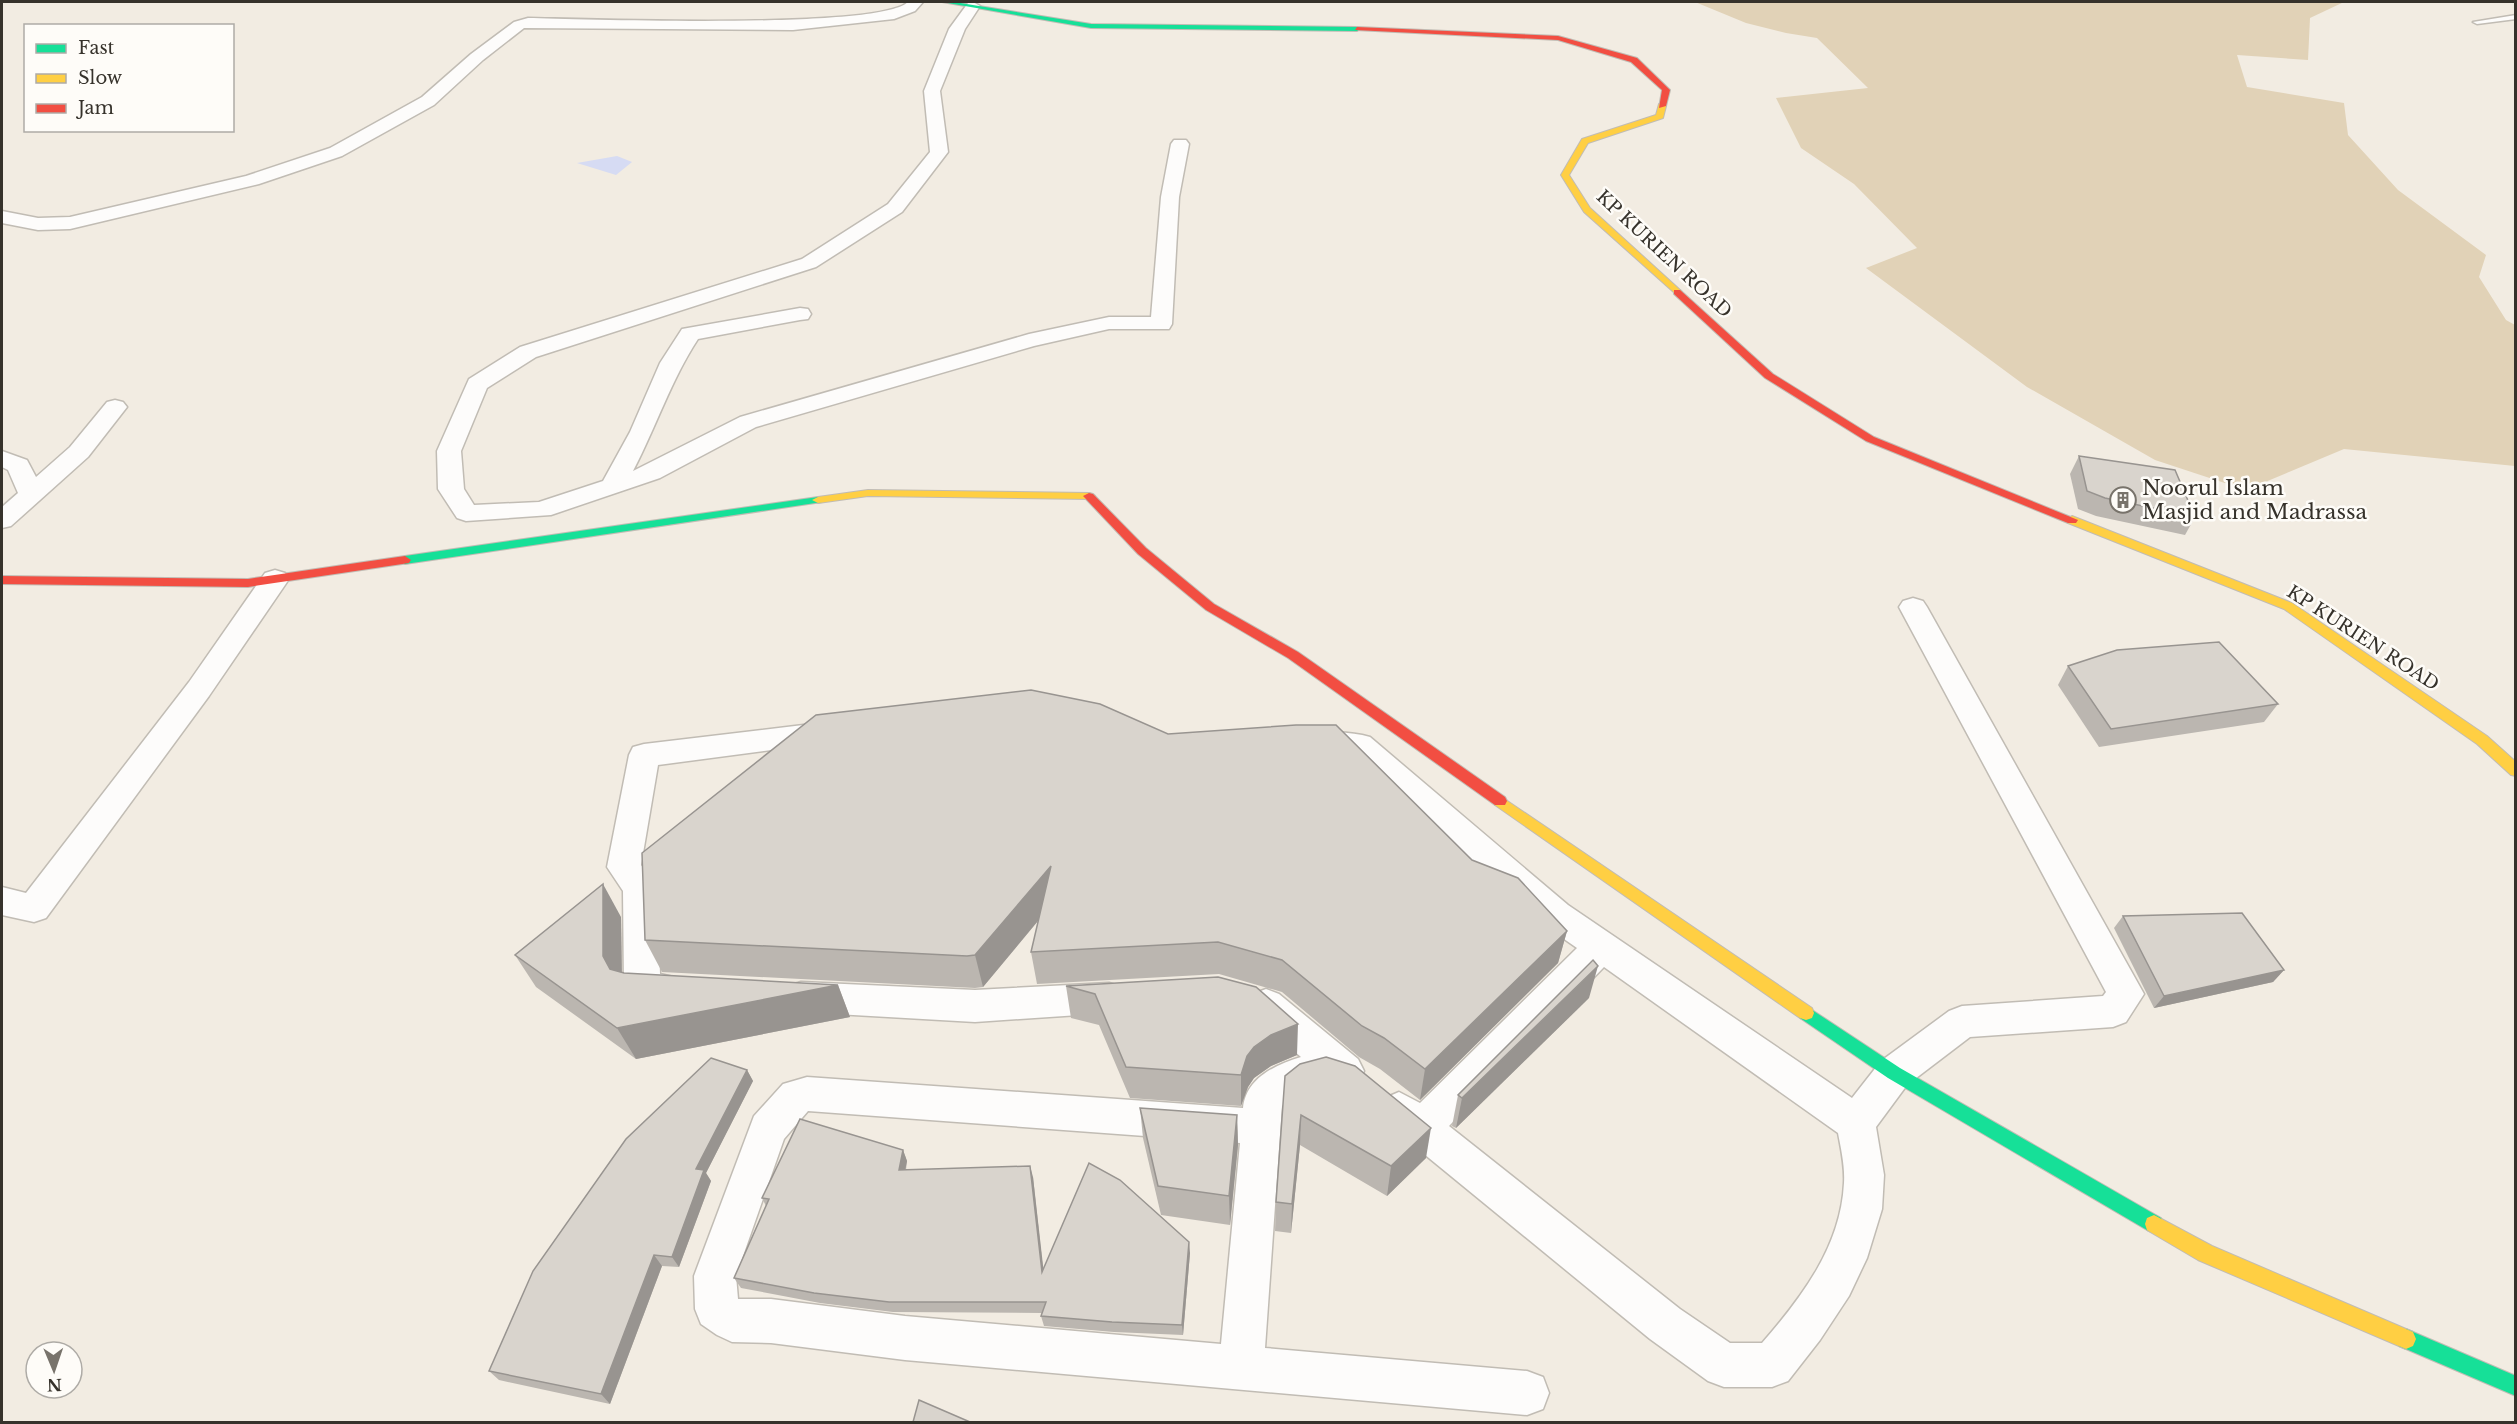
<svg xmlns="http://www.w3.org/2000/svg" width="2517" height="1424" font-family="'Libre Baskerville',serif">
	<rect width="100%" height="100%" fill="#f2ece2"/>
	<path fill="#e1d2b7" d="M 1695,2 L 2344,2 L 2310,18 L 2308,60 L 2237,55 L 2247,87 L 2344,103 L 2348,135 L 2398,190 L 2486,255 L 2479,277 L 2506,320 L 2515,325 L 2515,466 L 2344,449 L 2246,490 L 2155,460 L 2027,387 L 1866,268 L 1917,248 L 1854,184 L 1801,148 L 1776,98 L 1868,88 L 1817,38 L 1786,33 L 1746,23 Z"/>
	<path fill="#d6dbf3" d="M 617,156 L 632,162 L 616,175 L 577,163 Z"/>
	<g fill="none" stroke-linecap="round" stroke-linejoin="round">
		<g stroke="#c1bcb4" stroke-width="3">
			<path id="lane" d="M 2516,15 L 2516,19 L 2477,24 L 2473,22 Z"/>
		</g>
		<g stroke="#c1bcb4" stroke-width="3">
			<g id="street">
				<path d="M 908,2 L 923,2 L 915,11 L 894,19 L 793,30 L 524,28 L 483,60 L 434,105 L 342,156 L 259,184 L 70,229 L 38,230 L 2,223 L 2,211 L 38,218 L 70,217 L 246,176 L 330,148 L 422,97 L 471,54 L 514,22 L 528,18 C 584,19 879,30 908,2 Z"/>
				<path d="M 973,2 L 980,6 L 965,29 L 940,91 L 948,152 L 902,212 L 816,267 L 536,357 L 487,388 L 461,451 L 464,489 L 474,505 L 539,502 L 603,481 L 630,432 L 660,363 L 682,329 L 800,308 L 808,309 L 811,314 L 808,319 L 800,320 L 698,339 C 671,380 656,427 633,471 L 740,417 L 1029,334 L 1109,317 L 1151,317 L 1161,197 L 1171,144 L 1174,140 L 1186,140 L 1189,144 L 1179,197 L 1172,324 L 1169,329 L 1109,329 L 1034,346 L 756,427 L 660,478 L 551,515 L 466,521 L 457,518 L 438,489 L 437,451 L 469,379 L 520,347 L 802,259 L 888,204 L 930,152 L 924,91 L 949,29 L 968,3 Z"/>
				<path d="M 115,400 L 123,402 L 127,407 L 88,457 L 11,526 L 2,528 L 2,507 L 18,493 L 8,470 L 2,467 L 2,451 L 27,460 L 36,477 L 70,447 L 107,402 Z"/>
				<path d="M 275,570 L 285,573 L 289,579 L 285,585 L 209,696 L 46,918 L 34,922 L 2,915 L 2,887 L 26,893 L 189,682 L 265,573 Z"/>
				<path d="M 1913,598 L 1923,601 L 1927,607 L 2144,994 L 2126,1022 L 2113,1027 L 1970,1037 L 1907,1085 L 1876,1127 L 1884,1175 L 1882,1209 L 1867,1258 L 1849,1296 L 1820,1340 L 1788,1381 L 1772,1387 L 1724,1387 L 1708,1381 L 1650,1339 L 1385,1122 L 1380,1110 L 1385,1098 L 1399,1092 L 1420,1103 L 1577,948 L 1544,925 L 1352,756 L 1315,756 L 1304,753 L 1300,745 L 1304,737 C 1324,731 1350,731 1370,737 L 1568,905 L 1852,1098 L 1881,1061 L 1949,1011 L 1962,1006 L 2103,996 L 2106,992 L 1899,607 L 1903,601 ZM 1604,967 L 1838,1133 C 1841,1149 1845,1166 1844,1183 C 1841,1246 1802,1297 1762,1343 L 1730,1343 L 1680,1309 L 1449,1126 Z"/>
				<path d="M 828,722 L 839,725 L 843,733 L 839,741 L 658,765 L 641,865 L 657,888 L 660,974 L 682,979 L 687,990 L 682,1001 C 664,1007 647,1005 629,999 L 624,988 L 623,891 L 607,867 L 629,755 L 633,747 L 644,744 Z"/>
				<path d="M 801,982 L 975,990 L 1109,983 L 1122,987 L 1127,998 L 1122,1009 L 1109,1013 L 975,1022 L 801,1012 L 788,1008 L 783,997 L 788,986 Z"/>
				<path d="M 1266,989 L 1279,994 L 1358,1059 L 1364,1071 L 1358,1083 L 1345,1088 L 1330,1082 L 1305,1089 L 1282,1106 L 1265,1348 L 1527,1371 L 1543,1377 L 1549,1393 L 1543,1409 L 1527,1415 L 905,1360 L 771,1343 L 732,1342 L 717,1335 L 701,1324 L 695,1309 L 694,1276 L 754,1116 L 783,1084 L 807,1077 L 1243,1108 C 1246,1078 1275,1065 1301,1057 L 1253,1016 L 1248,1005 L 1253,994 ZM 808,1111 L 1240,1143 L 1221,1344 L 905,1316 L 771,1299 L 738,1299 L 736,1276 L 784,1139 Z"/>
			</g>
		</g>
		<g stroke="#c1bcb4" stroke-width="2">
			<g id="fast">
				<path d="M 942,2 L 954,2 L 1091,24 L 1357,27 L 1360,29 L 1357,31 L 1091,28 Z"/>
				<path d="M 818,497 L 822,498 L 822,502 L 405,564 L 399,560 L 405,556 Z"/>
				<path d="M 1806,1006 L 1900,1068 L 2161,1218 L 2163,1224 L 2161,1230 L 2154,1233 L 2147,1230 L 1888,1078 L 1800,1018 L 1798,1013 L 1800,1008 Z"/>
				<path d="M 2406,1329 L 2516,1376 L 2516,1396 L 2399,1346 L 2396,1339 L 2399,1332 Z"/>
			</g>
		</g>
		<g stroke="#c1bcb4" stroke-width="2">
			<g id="slow">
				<path d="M 1659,104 L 1666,106 L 1663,118 L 1588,143 L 1569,175 L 1590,208 L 1680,290 L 1682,292 L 1677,295 L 1584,212 L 1561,175 L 1582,139 L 1656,115 Z"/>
				<path d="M 868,490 L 1089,493 L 1095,496 L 1089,499 L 868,496 L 818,503 L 812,500 L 818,497 Z"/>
				<path d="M 2072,516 L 2292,603 L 2487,736 L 2516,762 L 2516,776 L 2511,775 L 2477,744 L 2284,609 L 2068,523 L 2066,520 Z"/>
				<path d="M 1500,796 L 1812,1008 L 1814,1013 L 1812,1018 L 1806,1020 L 1800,1018 L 1495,805 L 1493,801 L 1495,797 Z"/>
				<path d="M 2154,1215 L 2212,1246 L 2413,1332 L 2416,1339 L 2413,1346 L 2406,1349 L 2198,1260 L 2147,1230 L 2145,1224 L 2147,1218 Z"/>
			</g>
		</g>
		<g stroke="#c1bcb4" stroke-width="2">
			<g id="jam">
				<path d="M 1357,27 L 1558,36 L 1637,58 L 1670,90 L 1666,106 L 1659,108 L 1662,90 L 1631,62 L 1558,40 L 1355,30 Z"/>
				<path d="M 1674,290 L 1680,290 L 1773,374 L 1874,437 L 2078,520 L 2076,523 L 2068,523 L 1866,441 L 1765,378 L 1674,294 Z"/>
				<path d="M 1089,493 L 1093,494 L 1146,548 L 1214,604 L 1298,652 L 1505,797 L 1507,801 L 1505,805 L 1495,805 L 1288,658 L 1206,610 L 1138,554 L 1085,498 L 1083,496 Z"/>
				<path d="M 405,556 L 411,560 L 409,563 L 248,587 L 2,584 L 2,576 L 248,579 Z"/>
			</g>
		</g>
		<use href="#lane" fill="#fdfcfb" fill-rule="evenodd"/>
		<use href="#street" fill="#fdfcfb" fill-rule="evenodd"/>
		<use href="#fast" fill="#16e098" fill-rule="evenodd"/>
		<use href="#slow" fill="#ffcf43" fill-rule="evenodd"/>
		<use href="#jam" fill="#f24e42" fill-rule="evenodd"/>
	</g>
	<g fill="#bbb6b0">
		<path d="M 2079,456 L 2195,517 L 2185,535 L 2096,516 L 2078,509 L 2070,474 Z"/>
		<path d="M 2068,666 L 2278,704 L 2264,722 L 2099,747 L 2058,685 Z"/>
		<path d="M 1168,734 L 1472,860 L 1567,931 L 1558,963 L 1420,1100 L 1380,1069 L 1359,1057 L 1282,992 L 1219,974 L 1037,984 L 1031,952 L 1038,921 L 983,987 L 975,988 L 662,972 L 645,940 Z"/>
		<path d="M 2123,916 L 2284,970 L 2273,982 L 2154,1008 L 2114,928 Z"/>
		<path d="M 621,917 L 622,973 L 838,985 L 850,1017 L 636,1059 L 536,987 L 515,955 Z"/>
		<path d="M 1218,977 L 1297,1055 L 1271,1066 L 1254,1078 L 1248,1087 L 1241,1106 L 1130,1098 L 1099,1025 L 1071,1018 L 1066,986 Z"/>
		<path d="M 1589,998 L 1456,1128 L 1452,1126 L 1458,1095 Z"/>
		<path d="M 747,1070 L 753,1081 L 706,1173 L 711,1181 L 679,1267 L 662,1266 L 610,1404 L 499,1380 L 489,1371 Z"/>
		<path d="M 1285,1076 L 1426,1158 L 1387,1196 L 1300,1145 L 1291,1233 L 1275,1231 L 1276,1202 Z"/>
		<path d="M 1140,1108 L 1237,1115 L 1238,1145 L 1230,1225 L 1161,1215 L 1143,1138 Z"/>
		<path d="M 903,1150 L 907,1161 L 906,1170 L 1033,1177 L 1043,1269 L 1190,1253 L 1183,1335 L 1114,1332 L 1044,1326 L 1041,1316 L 1042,1313 L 893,1312 L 820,1303 L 741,1288 L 734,1278 L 766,1206 L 762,1198 Z"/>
	</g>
	<g fill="#989490">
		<path d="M 1051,866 L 1057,898 L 983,987 L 975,955 Z"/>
		<path d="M 603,884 L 621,917 L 622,988 L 610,969 L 603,956 Z"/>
		<path d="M 1567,931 L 1558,963 L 1420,1100 L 1425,1069 Z"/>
		<path d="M 1598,966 L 1589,998 L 1456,1128 L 1462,1098 Z"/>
		<path d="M 2284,970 L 2273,982 L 2154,1008 L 2164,996 Z"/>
		<path d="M 838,985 L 850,1017 L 636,1059 L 617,1028 Z"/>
		<path d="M 1298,1024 L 1297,1055 L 1271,1066 L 1254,1078 L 1248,1087 L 1241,1106 L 1241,1075 L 1247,1056 L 1254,1047 L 1271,1035 Z"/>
		<path d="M 747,1070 L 753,1081 L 706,1173 L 711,1181 L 679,1267 L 672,1257 L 696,1169 Z"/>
		<path d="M 1237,1115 L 1238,1145 L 1230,1225 L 1229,1196 Z"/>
		<path d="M 1301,1115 L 1300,1145 L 1291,1233 L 1292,1204 Z"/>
		<path d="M 1431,1128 L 1426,1158 L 1387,1196 L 1391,1166 Z"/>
		<path d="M 903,1150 L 907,1161 L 903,1181 L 899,1170 Z"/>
		<path d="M 1030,1166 L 1033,1177 L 1045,1283 L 1042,1272 Z"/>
		<path d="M 1189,1242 L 1190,1253 L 1183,1335 L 1182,1325 Z"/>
		<path d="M 654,1255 L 662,1266 L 610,1404 L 601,1394 Z"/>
	</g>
	<g fill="#d9d4cd" stroke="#989490" stroke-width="1.5">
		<path d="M 2079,456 L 2175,470 L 2195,517 L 2105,498 L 2087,491 Z"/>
		<path d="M 2219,642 L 2278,704 L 2111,729 L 2068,666 L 2117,650 Z"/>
		<path d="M 1031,690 L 1100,704 L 1168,734 L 1296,725 L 1336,725 L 1472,860 L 1518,878 L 1567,931 L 1425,1069 L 1384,1038 L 1362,1026 L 1282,960 L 1218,942 L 1031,952 L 1051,866 L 975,955 L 967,956 L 645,940 L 642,853 L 816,715 Z"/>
		<path d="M 603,884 L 603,956 L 610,969 L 624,973 L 838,985 L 617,1028 L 515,955 Z"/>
		<path d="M 2242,913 L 2284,970 L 2164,996 L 2123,916 Z"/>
		<path d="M 1593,960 L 1598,966 L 1462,1098 L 1458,1095 Z"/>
		<path d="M 1218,977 L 1256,987 L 1298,1024 L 1271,1035 L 1254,1047 L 1247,1056 L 1241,1075 L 1126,1067 L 1095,994 L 1066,986 Z"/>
		<path d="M 1326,1057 L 1355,1066 L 1431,1128 L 1391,1166 L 1301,1115 L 1292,1204 L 1276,1202 L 1285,1076 L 1300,1064 Z"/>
		<path d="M 711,1058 L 747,1070 L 696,1169 L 704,1170 L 672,1257 L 654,1255 L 601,1394 L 489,1371 L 533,1271 L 626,1139 Z"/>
		<path d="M 1140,1108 L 1237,1115 L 1229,1196 L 1158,1186 Z"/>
		<path d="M 800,1119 L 903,1150 L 899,1170 L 1030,1166 L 1042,1272 L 1089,1163 L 1120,1180 L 1189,1242 L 1182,1325 L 1112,1322 L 1041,1316 L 1046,1302 L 889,1302 L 814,1293 L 734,1278 L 769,1199 L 762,1198 Z"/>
		<path d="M 919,1400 L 970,1422 L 913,1422 Z"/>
	</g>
	<defs>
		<g id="building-ring" transform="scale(1.35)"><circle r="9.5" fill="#fefcf8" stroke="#78736b" stroke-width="1.5"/><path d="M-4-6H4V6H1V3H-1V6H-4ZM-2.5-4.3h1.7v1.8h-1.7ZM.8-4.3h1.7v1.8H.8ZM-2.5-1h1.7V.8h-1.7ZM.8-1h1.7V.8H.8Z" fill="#78736b"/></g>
	</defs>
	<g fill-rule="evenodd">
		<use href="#building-ring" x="2123" y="500"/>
	</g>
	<g text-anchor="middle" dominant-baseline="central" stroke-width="5" stroke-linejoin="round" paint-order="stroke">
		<g font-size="18" fill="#36322b" stroke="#fefcf8">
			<text transform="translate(1664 254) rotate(43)">KP KURIEN ROAD</text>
			<text transform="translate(2363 638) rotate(33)">KP KURIEN ROAD</text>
		</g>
		<g font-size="21" fill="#36322b" stroke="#fefcf8" text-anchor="start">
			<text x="2142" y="488">Noorul Islam<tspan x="2142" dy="24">Masjid and Madrassa</tspan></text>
		</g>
	</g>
	<rect width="2517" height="1424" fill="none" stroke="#36322b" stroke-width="6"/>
	<rect x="24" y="24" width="210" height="108" fill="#fefcf8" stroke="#aeaba6" stroke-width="1.5"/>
	<rect x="36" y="44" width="30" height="9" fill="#16e098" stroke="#aeaba6" stroke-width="1.5"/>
	<text x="78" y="54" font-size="18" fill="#36322b">Fast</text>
	<rect x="36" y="74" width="30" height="9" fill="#ffcf43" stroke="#aeaba6" stroke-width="1.5"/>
	<text x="78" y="84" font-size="18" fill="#36322b">Slow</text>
	<rect x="36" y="104" width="30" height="9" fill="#f24e42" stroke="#aeaba6" stroke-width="1.5"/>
	<text x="78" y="114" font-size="18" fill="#36322b">Jam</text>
	<g transform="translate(54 1370) rotate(178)"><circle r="28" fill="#fefcf8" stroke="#aeaba6" stroke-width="1.5"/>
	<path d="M0-4.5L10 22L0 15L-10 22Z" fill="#78736b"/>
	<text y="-9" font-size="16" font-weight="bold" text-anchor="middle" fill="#36322b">N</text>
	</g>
</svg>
